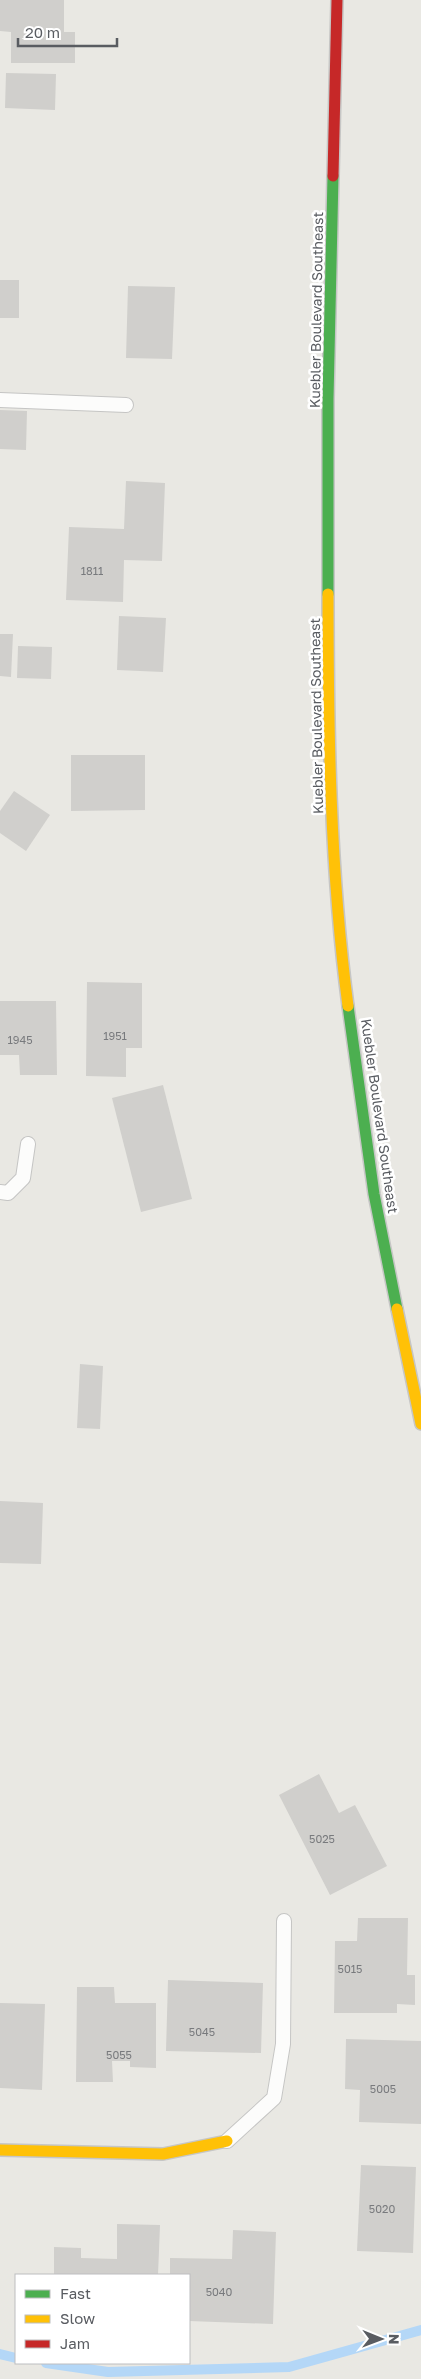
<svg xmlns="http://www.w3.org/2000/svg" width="421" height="2379" font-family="'Golos Text',sans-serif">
	<rect width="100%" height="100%" fill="#e9e8e3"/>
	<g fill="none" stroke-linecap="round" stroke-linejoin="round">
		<g stroke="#b4d7f7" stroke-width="10">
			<path d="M 0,2354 L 16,2358"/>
			<path d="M 46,2363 L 108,2372 L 289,2367 L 421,2330"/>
		</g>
	</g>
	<g fill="#d0cfcc">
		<path d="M 0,0 L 64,0 L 64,32 L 75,32 L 75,63 L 11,63 L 11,32 L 0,31 Z"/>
		<path d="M 6,73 L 56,74 L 55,110 L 5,108 Z"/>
		<rect x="0" y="280" width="19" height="38"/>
		<path d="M 128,286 L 175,287 L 172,359 L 126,358 Z"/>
		<path d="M 0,410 L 27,411 L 26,450 L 0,449 Z"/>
		<path d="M 126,481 L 165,483 L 162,561 L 124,560 L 123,602 L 66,600 L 69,527 L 124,529 Z"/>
		<path d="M 119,616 L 166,618 L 163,672 L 117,670 Z"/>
		<path d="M 0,634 L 13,634 L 11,677 L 0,676 Z"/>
		<path d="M 18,646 L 52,647 L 51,679 L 17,678 Z"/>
		<path d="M 71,755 L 145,755 L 145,810 L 71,811 Z"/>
		<path d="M 14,791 L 50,815 L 26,851 L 0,833 L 0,811 Z"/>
		<path d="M 87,982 L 142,983 L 142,1048 L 126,1048 L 126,1077 L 86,1076 Z"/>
		<path d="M 0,1001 L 56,1001 L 57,1075 L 20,1075 L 19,1055 L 0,1055 Z"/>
		<path d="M 163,1085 L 192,1199 L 141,1212 L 112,1098 Z"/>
		<path d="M 80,1364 L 103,1366 L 100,1429 L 77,1428 Z"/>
		<path d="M 0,1501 L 43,1503 L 41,1564 L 0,1563 Z"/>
		<path d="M 319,1774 L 339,1813 L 355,1805 L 387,1866 L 330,1895 L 279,1795 Z"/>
		<path d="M 358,1918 L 408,1918 L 407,1975 L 415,1975 L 415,2005 L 397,2004 L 397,2013 L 334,2013 L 335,1941 L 357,1941 Z"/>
		<path d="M 168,1980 L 263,1983 L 261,2053 L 166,2051 Z"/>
		<path d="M 77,1987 L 114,1987 L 115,2003 L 156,2003 L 156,2068 L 130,2067 L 130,2061 L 112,2061 L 113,2082 L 76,2082 Z"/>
		<path d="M 0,2003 L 45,2004 L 42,2090 L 0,2088 Z"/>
		<path d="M 346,2039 L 421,2041 L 421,2124 L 359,2122 L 360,2090 L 345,2089 Z"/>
		<path d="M 361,2165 L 416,2167 L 413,2253 L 357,2251 Z"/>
		<path d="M 117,2224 L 160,2225 L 158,2275 L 54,2275 L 54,2247 L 81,2248 L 81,2258 L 117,2259 Z"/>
		<path d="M 233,2230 L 276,2232 L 273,2324 L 189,2321 L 189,2275 L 170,2275 L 170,2258 L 232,2259 Z"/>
	</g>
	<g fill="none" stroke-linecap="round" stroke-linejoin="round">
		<g stroke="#c5c5c4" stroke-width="16">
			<g id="lane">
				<path d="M 0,400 L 126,405"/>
				<path d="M 0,1192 L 8,1193 L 23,1178 L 28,1144"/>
				<path d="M 227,2141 L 274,2098 L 283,2044 L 284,1921"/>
			</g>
		</g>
		<g stroke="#c6c6c5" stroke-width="14">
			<g id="fast">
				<path d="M 328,594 L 328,399 L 333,176"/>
				<path d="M 348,1006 L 374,1194 L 397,1309"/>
			</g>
		</g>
		<g stroke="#c6c6c5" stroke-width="14">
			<g id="slow">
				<path d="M 328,594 C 328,731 330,870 348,1006"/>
				<path d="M 397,1309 L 421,1424"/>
				<path d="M 0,2150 L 163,2154 L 227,2141"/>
			</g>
		</g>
		<g stroke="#c6c6c5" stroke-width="14">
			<path id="jam" d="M 333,176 L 337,0"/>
		</g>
		<use href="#lane" stroke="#fcfcfb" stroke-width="14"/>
		<use href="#fast" stroke="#4caf50" stroke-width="11"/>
		<use href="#slow" stroke="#ffc107" stroke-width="11"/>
		<use href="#jam" stroke="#c62828" stroke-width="11"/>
	</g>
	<g text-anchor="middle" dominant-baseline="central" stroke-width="5" stroke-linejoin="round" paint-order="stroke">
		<g font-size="11" fill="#787a7d">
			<text x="92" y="570">1811</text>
			<text x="115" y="1035">1951</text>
			<text x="20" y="1039">1945</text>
			<text x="322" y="1838">5025</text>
			<text x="350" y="1968">5015</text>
			<text x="202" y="2031">5045</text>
			<text x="119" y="2054">5055</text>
			<text x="383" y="2088">5005</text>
			<text x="382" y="2208">5020</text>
			<text x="219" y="2291">5040</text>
		</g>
		<g font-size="14" fill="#595c61" stroke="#fff">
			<text transform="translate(316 310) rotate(-89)">Kuebler Boulevard Southeast</text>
			<text transform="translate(316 716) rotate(-91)">Kuebler Boulevard Southeast</text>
			<text transform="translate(380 1116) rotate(82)">Kuebler Boulevard Southeast</text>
		</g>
	</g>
	<rect x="15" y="2274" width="175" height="90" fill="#ffffff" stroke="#bdbec0"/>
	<rect x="25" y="2290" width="25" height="8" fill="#4caf50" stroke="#bdbec0"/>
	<text x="60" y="2299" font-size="15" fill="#595c61">Fast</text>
	<rect x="25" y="2315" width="25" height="8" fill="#ffc107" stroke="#bdbec0"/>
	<text x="60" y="2324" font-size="15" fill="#595c61">Slow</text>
	<rect x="25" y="2340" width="25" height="8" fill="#c62828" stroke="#bdbec0"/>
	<text x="60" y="2349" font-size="15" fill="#595c61">Jam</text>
	<g transform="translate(381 2339) rotate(91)" stroke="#ffffff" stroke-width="4" paint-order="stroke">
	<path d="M0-4L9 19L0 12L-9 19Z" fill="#595c61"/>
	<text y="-8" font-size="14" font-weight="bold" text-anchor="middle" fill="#595c61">N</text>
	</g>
	<path d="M18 38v8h99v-8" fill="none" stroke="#595c61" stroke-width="2.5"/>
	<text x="25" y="38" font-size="15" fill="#595c61" stroke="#ffffff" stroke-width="4" paint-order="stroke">20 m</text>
</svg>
